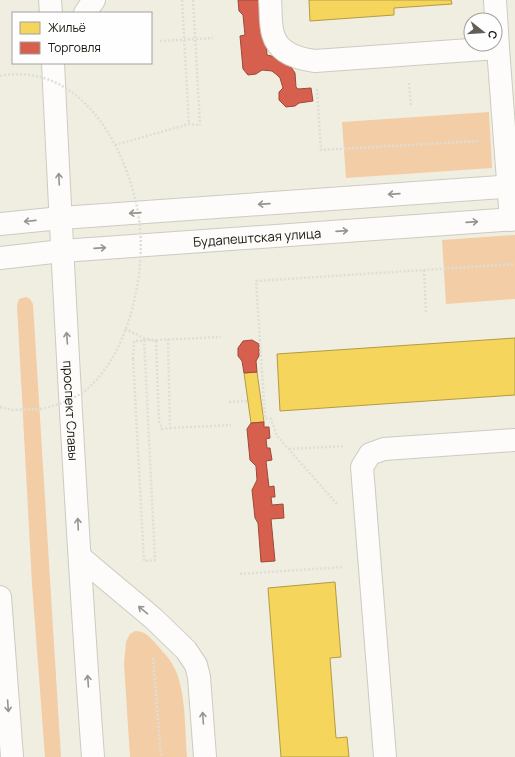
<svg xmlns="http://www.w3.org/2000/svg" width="515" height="757" font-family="Manrope,sans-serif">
	<rect width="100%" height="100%" fill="#f0eee0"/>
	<g fill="#f3cda6">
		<path d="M 489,112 L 492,168 L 346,178 L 342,122 Z"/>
		<path d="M 515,235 L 515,299 L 446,304 L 442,240 Z"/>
		<path d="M 26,297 L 30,299 L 33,304 L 61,757 L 45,757 L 32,584 L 17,305 L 19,299 Z"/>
		<path d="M 135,631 C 145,631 150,637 157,645 C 163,652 171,660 175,669 C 186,692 185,732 187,757 L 130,757 L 124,664 L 126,642 L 130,634 Z"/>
	</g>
	<g fill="#f6d55c" stroke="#b29b44">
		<path d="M 309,0 L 451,0 L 452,4 L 394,8 L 394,15 L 310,21 Z"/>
		<path d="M 515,338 L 515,395 L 280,411 L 277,354 Z"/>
		<path d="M 257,372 L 264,422 L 251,423 L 244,373 Z"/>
		<path d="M 335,582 L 341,657 L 330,658 L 336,738 L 347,737 L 349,757 L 281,757 L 268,588 Z"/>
	</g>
	<g fill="#d6604d" stroke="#9c4939">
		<path d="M 238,0 L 263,0 L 267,55 L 276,57 L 287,63 L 291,67 L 295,73 L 296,87 L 298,89 L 311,88 L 313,101 L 299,103 L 295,106 L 286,107 L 279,100 L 279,92 L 283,88 L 280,78 L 277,75 L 272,71 L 262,70 L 256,74 L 248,75 L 243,69 L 240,36 L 245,35 L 243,15 L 239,11 Z"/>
		<path d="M 252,340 L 259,344 L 259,356 L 256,361 L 257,372 L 244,373 L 242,361 L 238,356 L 238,348 L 243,341 Z"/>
		<path d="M 264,422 L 264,427 L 269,427 L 270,438 L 266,439 L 267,448 L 270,448 L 272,460 L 266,461 L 269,487 L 274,486 L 275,497 L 271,497 L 272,505 L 283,504 L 284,518 L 271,519 L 275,561 L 261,562 L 258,523 L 255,518 L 252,490 L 257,480 L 256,466 L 250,460 L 247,429 L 251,423 Z"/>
	</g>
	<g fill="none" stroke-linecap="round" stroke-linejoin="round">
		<g stroke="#cdcbc1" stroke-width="24">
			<g id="minor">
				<path d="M 270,0 C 271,11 270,24 273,34 C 278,53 299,59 315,61 L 498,48"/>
				<path d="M 495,0 L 498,48 L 511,220"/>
				<path d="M 85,13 L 94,0"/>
				<path d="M 0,224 L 61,218 L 515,186"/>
				<path id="s1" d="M 0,258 L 62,251 L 515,219"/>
				<path d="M 80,557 L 154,619 L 186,650 L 196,665 L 199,677 L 205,757"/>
				<path d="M 385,757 L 362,467 L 370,454 L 384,449 L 515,440"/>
			</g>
		</g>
		<g stroke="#cdcbc1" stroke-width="24">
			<g id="major">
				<path d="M 50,0 L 51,13"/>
				<path id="s2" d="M 53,63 C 64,294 76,526 93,757"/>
				<path d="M 0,597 L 12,757"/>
			</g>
		</g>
		<g stroke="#deded9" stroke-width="2.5" stroke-dasharray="2 2" stroke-linecap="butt">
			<path d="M 182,0 L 189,124"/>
			<path d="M 160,41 L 213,38"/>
			<path d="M 409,83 L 411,106"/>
			<path d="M 317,89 L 321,150 L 479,141"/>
			<path d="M 115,145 L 189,124 L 200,125"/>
			<path d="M 424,270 L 426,313"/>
			<path d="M 156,341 L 159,421 L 162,429 L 170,428 L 168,339"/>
			<path d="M 133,359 L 134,341 L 221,337"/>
			<path d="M 229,402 L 248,401"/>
			<path d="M 0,407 L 13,410 L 42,409"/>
			<path d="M 170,428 L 231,425"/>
			<path d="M 289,449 L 344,446"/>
			<path d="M 337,504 L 277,436 L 271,419 L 265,418 L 256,281 L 515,264"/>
			<path d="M 240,574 L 343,567"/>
			<path d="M 153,658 L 161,757"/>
		</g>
		<use href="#minor" stroke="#fdfcfa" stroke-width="22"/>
		<use href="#major" stroke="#fdfcfa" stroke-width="22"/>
		<g stroke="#deded9" stroke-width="2.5" stroke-dasharray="2 2" stroke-linecap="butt">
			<path d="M 193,0 L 200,125"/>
			<path d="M 0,76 C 84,60 132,156 140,226 C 145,278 128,355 86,390 C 73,400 57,405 42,409"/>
			<path d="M 125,329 L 144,338 L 156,341"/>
			<path d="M 133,359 L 144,561 L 155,560 L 144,338"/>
		</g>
	</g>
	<defs><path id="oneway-shaft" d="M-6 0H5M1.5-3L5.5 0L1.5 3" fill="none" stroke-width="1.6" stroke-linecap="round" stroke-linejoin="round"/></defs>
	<g stroke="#95948e">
		<use href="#oneway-shaft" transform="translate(59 179) rotate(-93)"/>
		<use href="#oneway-shaft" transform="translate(394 194) rotate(176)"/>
		<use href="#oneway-shaft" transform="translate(264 204) rotate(176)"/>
		<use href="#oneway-shaft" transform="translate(135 213) rotate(176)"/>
		<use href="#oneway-shaft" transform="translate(30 221) rotate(174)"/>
		<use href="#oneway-shaft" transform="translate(472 222) rotate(-4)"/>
		<use href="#oneway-shaft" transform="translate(342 231) rotate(-4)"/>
		<use href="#oneway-shaft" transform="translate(100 248) rotate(-4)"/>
		<use href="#oneway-shaft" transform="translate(67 338) rotate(-94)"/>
		<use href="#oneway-shaft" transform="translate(78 524) rotate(-93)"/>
		<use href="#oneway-shaft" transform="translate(143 610) rotate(-141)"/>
		<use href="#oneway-shaft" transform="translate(88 681) rotate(-94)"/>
		<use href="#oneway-shaft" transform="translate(8 706) rotate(86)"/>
		<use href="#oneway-shaft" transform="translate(203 718) rotate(-94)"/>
	</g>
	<g text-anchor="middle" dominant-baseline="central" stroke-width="4" stroke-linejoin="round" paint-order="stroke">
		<g font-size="13" fill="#15140b" stroke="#fefefe">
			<text stroke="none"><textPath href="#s1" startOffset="258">Будапештская улица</textPath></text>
			<text stroke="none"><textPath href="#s2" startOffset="348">проспект Славы</textPath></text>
		</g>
	</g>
	<rect x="12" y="12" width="140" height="52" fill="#fefefe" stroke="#a1a09d"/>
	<rect x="20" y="22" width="20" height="12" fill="#f6d55c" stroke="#a1a09d"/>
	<text x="48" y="32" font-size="12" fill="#15140b">Жильё</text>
	<rect x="20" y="42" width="20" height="12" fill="#d6604d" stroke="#a1a09d"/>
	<text x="48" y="52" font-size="12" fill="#15140b">Торговля</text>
	<g transform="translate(483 32) rotate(107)"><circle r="19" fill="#fefefe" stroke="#a1a09d"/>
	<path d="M0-3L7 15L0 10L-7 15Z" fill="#626056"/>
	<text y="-6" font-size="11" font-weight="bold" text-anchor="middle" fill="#15140b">С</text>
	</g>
</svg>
